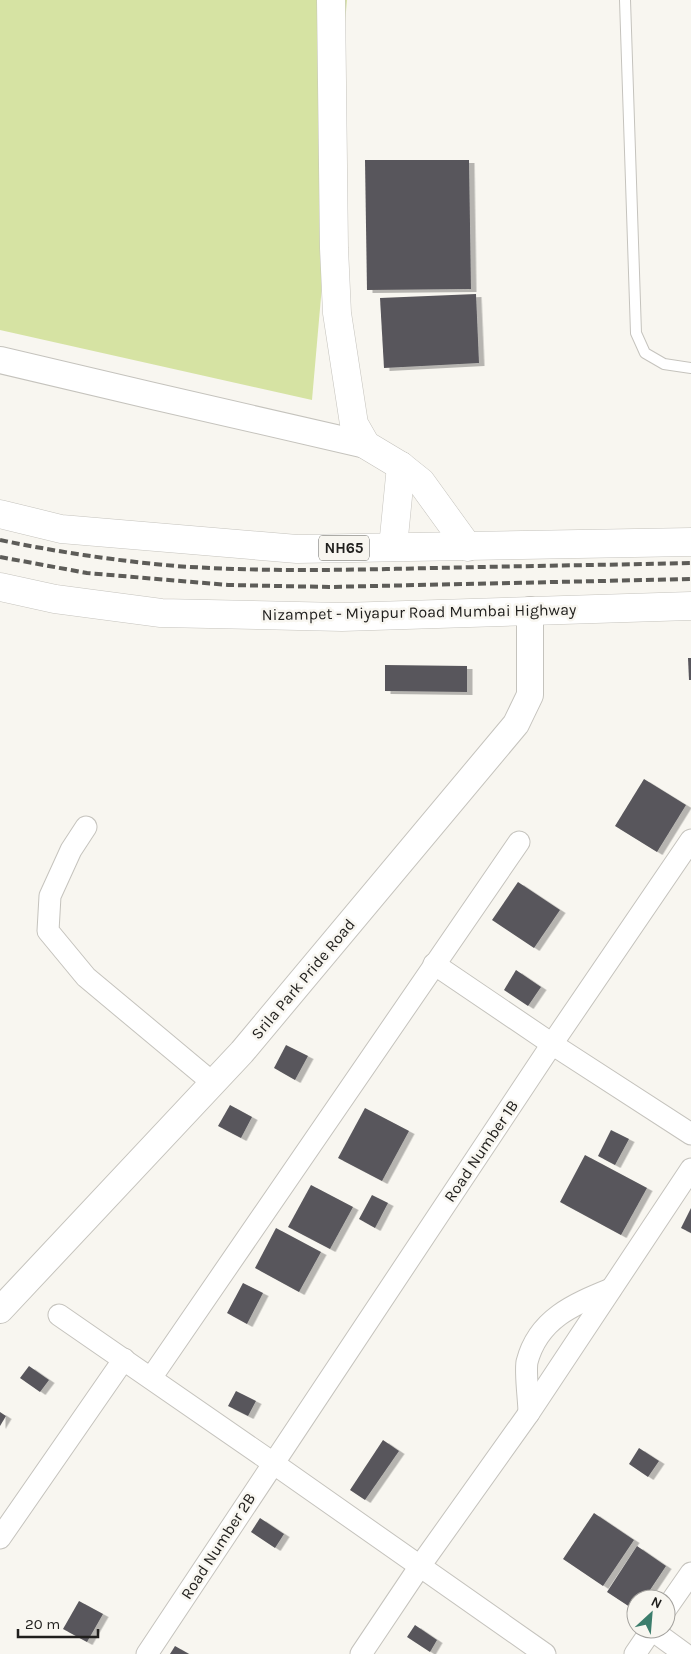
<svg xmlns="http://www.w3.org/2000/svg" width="691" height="1654" font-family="Karla,sans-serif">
	<defs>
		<filter id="shadow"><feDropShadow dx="5.5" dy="3" stdDeviation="0" flood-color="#0004"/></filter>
	</defs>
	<rect width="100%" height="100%" fill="#f8f6f0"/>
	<path fill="#d6e3a3" d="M 0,0 L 347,0 L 312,400 L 0,330 Z"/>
	<g fill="#58565b" filter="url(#shadow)">
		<path d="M 365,160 L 469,160 L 471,289 L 367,290 Z"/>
		<path d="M 476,294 L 479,363 L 384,368 L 380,298 Z"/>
		<path d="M 688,658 L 691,658 L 691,680 L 689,680 Z"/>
		<path d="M 385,665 L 467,666 L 467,692 L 385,691 Z"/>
		<path d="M 644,779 L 686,805 L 657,852 L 615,826 Z"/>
		<path d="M 518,882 L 560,910 L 534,948 L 492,920 Z"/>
		<path d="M 516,970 L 541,987 L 528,1006 L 504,990 Z"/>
		<path d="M 286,1045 L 308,1056 L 295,1080 L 274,1068 Z"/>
		<path d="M 230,1105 L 252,1117 L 241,1138 L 218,1126 Z"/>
		<path d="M 365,1108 L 409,1131 L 382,1181 L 338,1158 Z"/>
		<path d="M 611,1130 L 629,1139 L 615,1165 L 598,1156 Z"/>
		<path d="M 585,1155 L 647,1188 L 621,1235 L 560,1202 Z"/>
		<path d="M 311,1185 L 353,1207 L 330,1249 L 288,1227 Z"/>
		<path d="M 372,1195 L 388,1203 L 375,1228 L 359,1219 Z"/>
		<path d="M 691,1208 L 691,1233 L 681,1228 Z"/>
		<path d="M 276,1228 L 321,1252 L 299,1292 L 255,1268 Z"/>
		<path d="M 243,1283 L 263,1293 L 247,1324 L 227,1313 Z"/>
		<path d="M 29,1366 L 49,1380 L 40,1392 L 20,1378 Z"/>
		<path d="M 236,1391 L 256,1401 L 248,1416 L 228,1406 Z"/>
		<path d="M 0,1412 L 6,1416 L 0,1426 Z"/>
		<path d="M 383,1440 L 399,1451 L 365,1500 L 350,1490 Z"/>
		<path d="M 639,1448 L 659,1461 L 648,1477 L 629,1464 Z"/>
		<path d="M 594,1513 L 634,1540 L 603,1586 L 563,1559 Z"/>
		<path d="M 260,1518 L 284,1534 L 275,1548 L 251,1532 Z"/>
		<path d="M 637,1546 L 666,1566 L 644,1599 L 636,1599 L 636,1611 L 607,1592 Z"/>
		<path d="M 79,1601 L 103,1614 L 87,1642 L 63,1629 Z"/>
		<path d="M 415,1625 L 437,1640 L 430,1652 L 407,1637 Z"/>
		<path d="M 175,1646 L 189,1654 L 170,1654 Z"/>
	</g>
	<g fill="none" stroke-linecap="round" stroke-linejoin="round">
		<g stroke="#c5c3bd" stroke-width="12">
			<path id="service" d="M 625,0 L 636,333 L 645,353 L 664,364 L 691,368"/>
		</g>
		<g stroke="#c5c3bd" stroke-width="23">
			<g id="minor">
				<path d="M 86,827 L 71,850 L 50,896 L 48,931 L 86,977 L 213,1083"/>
				<path d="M 434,964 L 552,1044 L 691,1134"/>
				<path d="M 59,1315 L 273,1463 L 545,1654"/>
				<path d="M 151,1378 L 519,842"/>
				<path d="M 529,1413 C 529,1400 525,1374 527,1362 C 538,1319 574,1304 611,1289"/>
				<path d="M 0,1538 L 124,1359"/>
				<path d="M 666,1609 L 691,1573"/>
				<path d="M 652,1630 L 685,1654"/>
				<path d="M 147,1654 L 552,1044 L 691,840"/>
				<path d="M 361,1654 L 420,1566 L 529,1413 L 691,1169"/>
				<path d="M 635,1654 L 652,1629"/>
			</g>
		</g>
		<g stroke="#c5c3bd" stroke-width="28">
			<g id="tertiary">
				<path d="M 0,360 L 153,396 L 366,445"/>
				<path d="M 0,1310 L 242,1052 L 516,724 L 530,695 L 530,610"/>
			</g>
		</g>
		<g stroke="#c5c3bd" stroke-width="29">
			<g id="secondary">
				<path d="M 331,0 L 334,248 L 337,313 L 354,424 L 366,445 L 401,466 L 421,482 L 468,547"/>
				<path d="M 393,547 L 401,466"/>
			</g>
		</g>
		<g stroke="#c5c3bd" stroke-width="29">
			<g id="trunk">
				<path d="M 0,514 L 61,529 L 297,549 L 691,542"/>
				<path d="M 0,587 L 55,599 L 161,613 L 342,617 L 691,606"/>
			</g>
		</g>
		<use href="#service" stroke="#fff" stroke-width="10"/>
		<use href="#minor" stroke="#fff" stroke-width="21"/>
		<use href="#tertiary" stroke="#fff" stroke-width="26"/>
		<use href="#secondary" stroke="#fff" stroke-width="28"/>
		<use href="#trunk" stroke="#fff" stroke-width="28"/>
		<g stroke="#5d5c58" stroke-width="4" stroke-dasharray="8 4" stroke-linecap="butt">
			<path d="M 0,540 C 58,552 117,561 176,566 C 262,572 348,570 434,568 C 519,566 605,565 691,563"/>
			<path d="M 0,557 L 87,573 L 228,585 L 329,587 L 691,579"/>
		</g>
	</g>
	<g text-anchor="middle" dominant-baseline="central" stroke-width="5" stroke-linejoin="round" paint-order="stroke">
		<rect fill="#f8f6f0" stroke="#61605c" stroke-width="1" x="319" y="535.5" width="50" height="25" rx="4"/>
		<g font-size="15" font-weight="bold" fill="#201f1d">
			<text x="344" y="548">NH65</text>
		</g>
		<g font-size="16" fill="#201f1d" stroke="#f8f6f0">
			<text transform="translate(419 612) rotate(-1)">Nizampet - Miyapur Road Mumbai Highway</text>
			<text transform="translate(303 979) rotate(-50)">Srila Park Pride Road</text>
			<text transform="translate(481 1151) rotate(-56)">Road Number 1B</text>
			<text transform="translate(218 1546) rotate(-57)">Road Number 2B</text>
		</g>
	</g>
	<g transform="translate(651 1614) rotate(26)"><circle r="24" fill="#f8f6f0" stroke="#a2a09c"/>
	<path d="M0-4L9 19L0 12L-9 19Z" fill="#3c7d6c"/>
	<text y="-8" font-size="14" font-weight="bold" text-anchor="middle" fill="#201f1d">N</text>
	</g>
	<path d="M18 1629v8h80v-8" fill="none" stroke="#201f1d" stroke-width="2.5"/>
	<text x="25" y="1629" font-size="15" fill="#201f1d" stroke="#f8f6f0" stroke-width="4" paint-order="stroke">20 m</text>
</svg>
